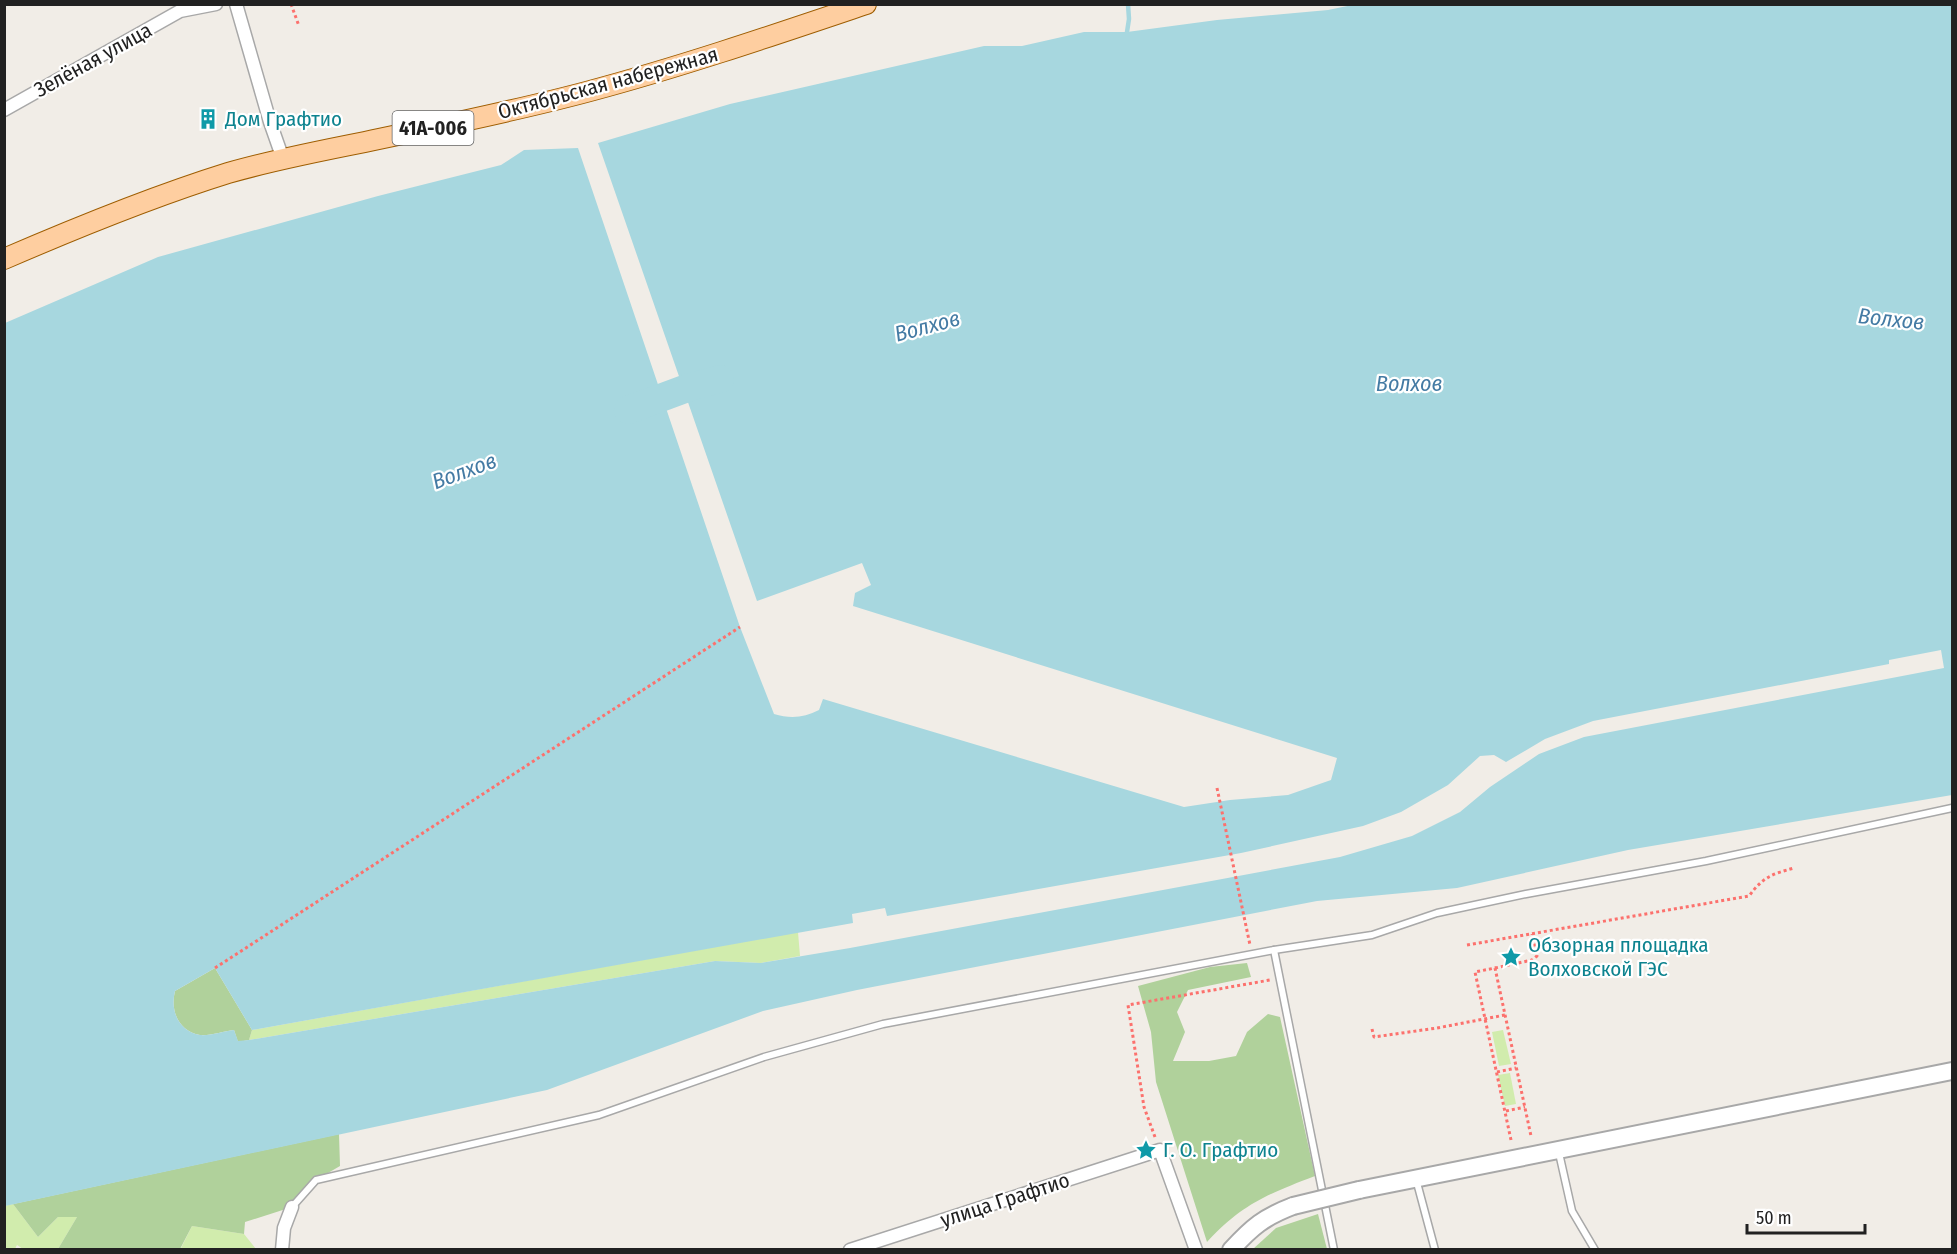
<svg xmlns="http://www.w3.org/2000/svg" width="1957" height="1254" font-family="'Fira Sans Condensed',sans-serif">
	<rect width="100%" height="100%" fill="#f1ede7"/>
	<g fill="#d1ecad">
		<path d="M 798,932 L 800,956 L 761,963 L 715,961 L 249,1040 L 252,1030 Z"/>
		<path d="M 1503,1030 L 1511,1064 L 1499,1066 L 1492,1032 Z"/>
		<path d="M 1510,1073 L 1516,1104 L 1505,1106 L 1498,1075 Z"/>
		<path d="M 13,1204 L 38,1237 L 58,1217 L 77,1217 L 58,1249 L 23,1249 L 17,1245 L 15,1249 L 5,1249 L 4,1206 Z"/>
		<path d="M 192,1226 L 244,1234 L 256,1249 L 180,1250 Z"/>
	</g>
	<g fill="#b0d19b">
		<path d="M 1247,963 L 1251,977 L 1188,990 L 1177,1012 L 1185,1032 L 1173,1061 L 1209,1061 L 1236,1056 L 1247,1032 L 1268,1014 L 1280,1017 L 1315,1176 C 1268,1194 1242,1204 1207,1242 L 1156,1082 L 1151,1032 L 1138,986 L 1210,967 Z"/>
		<path d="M 215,968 L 252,1030 L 249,1040 L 238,1042 L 234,1030 C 224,1031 210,1036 200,1035 C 178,1031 170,1010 175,991 Z"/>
		<path d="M 339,1134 L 340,1166 L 316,1180 L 292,1207 L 245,1222 L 244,1234 L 192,1226 L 180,1249 L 58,1249 L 77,1217 L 58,1217 L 38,1237 L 13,1204 Z"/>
		<path d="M 1318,1214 L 1327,1249 L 1253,1249 L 1276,1228 Z"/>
	</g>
	<path fill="#a7d7df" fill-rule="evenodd" d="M 1357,4 L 1952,5 L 1952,795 L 1628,850 L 1457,888 L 1317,901 L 857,990 L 763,1011 L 547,1090 L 5,1206 L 5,323 L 158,257 L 378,196 L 501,165 L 524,150 L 578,148 L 740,627 L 774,714 C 790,719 804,718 819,710 L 823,699 L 1184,807 L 1230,800 L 1288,795 L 1331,780 L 1337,758 L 853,606 L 855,593 L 871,585 L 862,563 L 757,601 L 598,143 L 730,104 L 984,46 L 1022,46 L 1084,32 L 1127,32 L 1217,20 L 1328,10 ZM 1941,650 L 1944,668 L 1584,737 L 1539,754 L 1490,787 L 1460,812 L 1412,836 L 1340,857 L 850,948 L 761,963 L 715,961 L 249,1040 L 238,1041 L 234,1030 C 224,1031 210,1036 200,1035 C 178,1031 170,1010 175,991 L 215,968 L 252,1030 L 853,923 L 852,914 L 885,908 L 887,916 L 1241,853 L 1363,826 L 1401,812 L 1448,785 L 1480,756 L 1494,755 L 1506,762 L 1545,739 L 1593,721 L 1889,664 L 1889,660 Z"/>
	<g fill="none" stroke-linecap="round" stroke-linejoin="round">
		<path stroke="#a7d7df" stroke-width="4.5" d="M 1127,32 L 1129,19 L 1128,4"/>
		<path stroke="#a7d7df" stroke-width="28" d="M 628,410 L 690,387 L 720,379"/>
		<g stroke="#a8a8a8" stroke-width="9">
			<g id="service">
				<path d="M 1274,950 L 1334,1250"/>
				<path d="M 1559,1153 L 1572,1211 L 1595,1250"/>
				<path d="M 1416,1179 L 1435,1250"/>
				<path d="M 292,1207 L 316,1180 L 599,1115 L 764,1057 L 883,1024 L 1274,950 L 1372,935 L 1437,913 L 1526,894 L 1706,861 L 1952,808"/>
			</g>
		</g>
		<g stroke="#a8a8a8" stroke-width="15">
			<g id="minor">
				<path d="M 236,4 L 270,122 L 283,159"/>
				<path d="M 4,110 L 180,11 L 216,4"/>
				<path d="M 282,1250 L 284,1228 L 292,1207"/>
				<path d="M 850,1250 L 1160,1150 L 1196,1250"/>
			</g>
		</g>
		<g stroke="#a8a8a8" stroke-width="20">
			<g id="tertiary">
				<path d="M 1359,1190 L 1952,1071"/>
				<path d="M 1231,1250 C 1252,1227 1264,1217 1293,1206"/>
			</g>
		</g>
		<g stroke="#9e5d00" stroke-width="22">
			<path id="primary" d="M 4,259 C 78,227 151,197 228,173 C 273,160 319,151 365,142 C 440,126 516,111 590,91 C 683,66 774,35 866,4"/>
		</g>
		<g stroke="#fc716d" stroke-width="3" stroke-dasharray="3 3" stroke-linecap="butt">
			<path d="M 291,4 L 299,26"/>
			<path d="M 1217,788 L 1250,945"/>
			<path d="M 1467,945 L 1749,896 C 1763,877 1772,874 1794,868"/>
			<path d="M 215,968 L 740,627"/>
			<path d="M 1495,968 L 1532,960 L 1537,956 L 1532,934"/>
			<path d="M 1372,1029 L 1374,1037 L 1437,1028 L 1505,1015"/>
			<path d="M 1497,1072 L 1516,1068"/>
			<path d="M 1506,1111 L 1525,1107"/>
			<path d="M 1155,1137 L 1144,1107 L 1128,1005 L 1270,980"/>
			<path d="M 1511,1140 L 1475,972 L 1495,968 L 1531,1136"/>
		</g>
		<use href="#service" stroke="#fff" stroke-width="6"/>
		<use href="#minor" stroke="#fff" stroke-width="12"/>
		<use href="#tertiary" stroke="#fff" stroke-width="16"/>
		<use href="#primary" stroke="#fecea0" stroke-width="20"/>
		<g stroke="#a8a8a8" stroke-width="20" stroke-linecap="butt">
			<path id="tertiary-bridge" d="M 1293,1206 L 1359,1190"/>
		</g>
		<use href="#tertiary-bridge" stroke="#fff" stroke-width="16"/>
	</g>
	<defs>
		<g id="building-bare" transform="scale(1.62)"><path d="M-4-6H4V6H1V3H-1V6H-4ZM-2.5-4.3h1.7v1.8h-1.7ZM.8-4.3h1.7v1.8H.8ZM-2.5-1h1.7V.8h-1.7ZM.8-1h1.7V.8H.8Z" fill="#0f9aa8" stroke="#fff" stroke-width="2.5" paint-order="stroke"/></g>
		<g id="sight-bare" transform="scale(1.62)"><path d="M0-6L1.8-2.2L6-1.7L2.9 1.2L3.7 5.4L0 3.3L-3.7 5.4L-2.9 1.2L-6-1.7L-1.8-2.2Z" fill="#0f9aa8" stroke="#fff" stroke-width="2.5" paint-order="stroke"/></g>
	</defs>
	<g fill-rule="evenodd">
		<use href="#building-bare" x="208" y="119"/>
		<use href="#sight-bare" x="1511" y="957"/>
		<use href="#sight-bare" x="1146" y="1150"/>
	</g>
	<g text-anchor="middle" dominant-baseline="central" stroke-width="4.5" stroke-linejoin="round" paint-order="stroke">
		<rect fill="#fff" stroke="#646464" stroke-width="1.5" x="392.5" y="111" width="81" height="34" rx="4.5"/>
		<g font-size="20" font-weight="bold" fill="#212121">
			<text x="433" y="128">41А-006</text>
		</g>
		<g font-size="21" fill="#212121" stroke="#fff">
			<text transform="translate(93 60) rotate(-29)">Зелёная улица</text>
			<text transform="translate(608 83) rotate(-15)">Октябрьская набережная</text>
			<text transform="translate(1005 1200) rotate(-18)">улица Графтио</text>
		</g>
		<g font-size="21" fill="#0d838f" stroke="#fff" text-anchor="start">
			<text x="225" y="119">Дом Графтио</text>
			<text x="1528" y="945">Обзорная площадка<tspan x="1528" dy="24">Волховской ГЭС</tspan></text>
			<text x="1163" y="1150">Г. О. Графтио</text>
		</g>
		<g font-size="22" font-style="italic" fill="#447ba4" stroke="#fff">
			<text transform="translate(1891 319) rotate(6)">Волхов</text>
			<text transform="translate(927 326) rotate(-15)">Волхов</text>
			<text x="1409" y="383">Волхов</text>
			<text transform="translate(464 471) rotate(-20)">Волхов</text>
		</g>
	</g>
	<rect width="1957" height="1254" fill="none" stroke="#212121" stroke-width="12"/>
	<path d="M1747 1224v9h118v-9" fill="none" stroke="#212121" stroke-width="3"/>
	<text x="1756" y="1224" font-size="18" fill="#212121" stroke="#ffffff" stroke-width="4.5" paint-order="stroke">50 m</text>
</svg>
